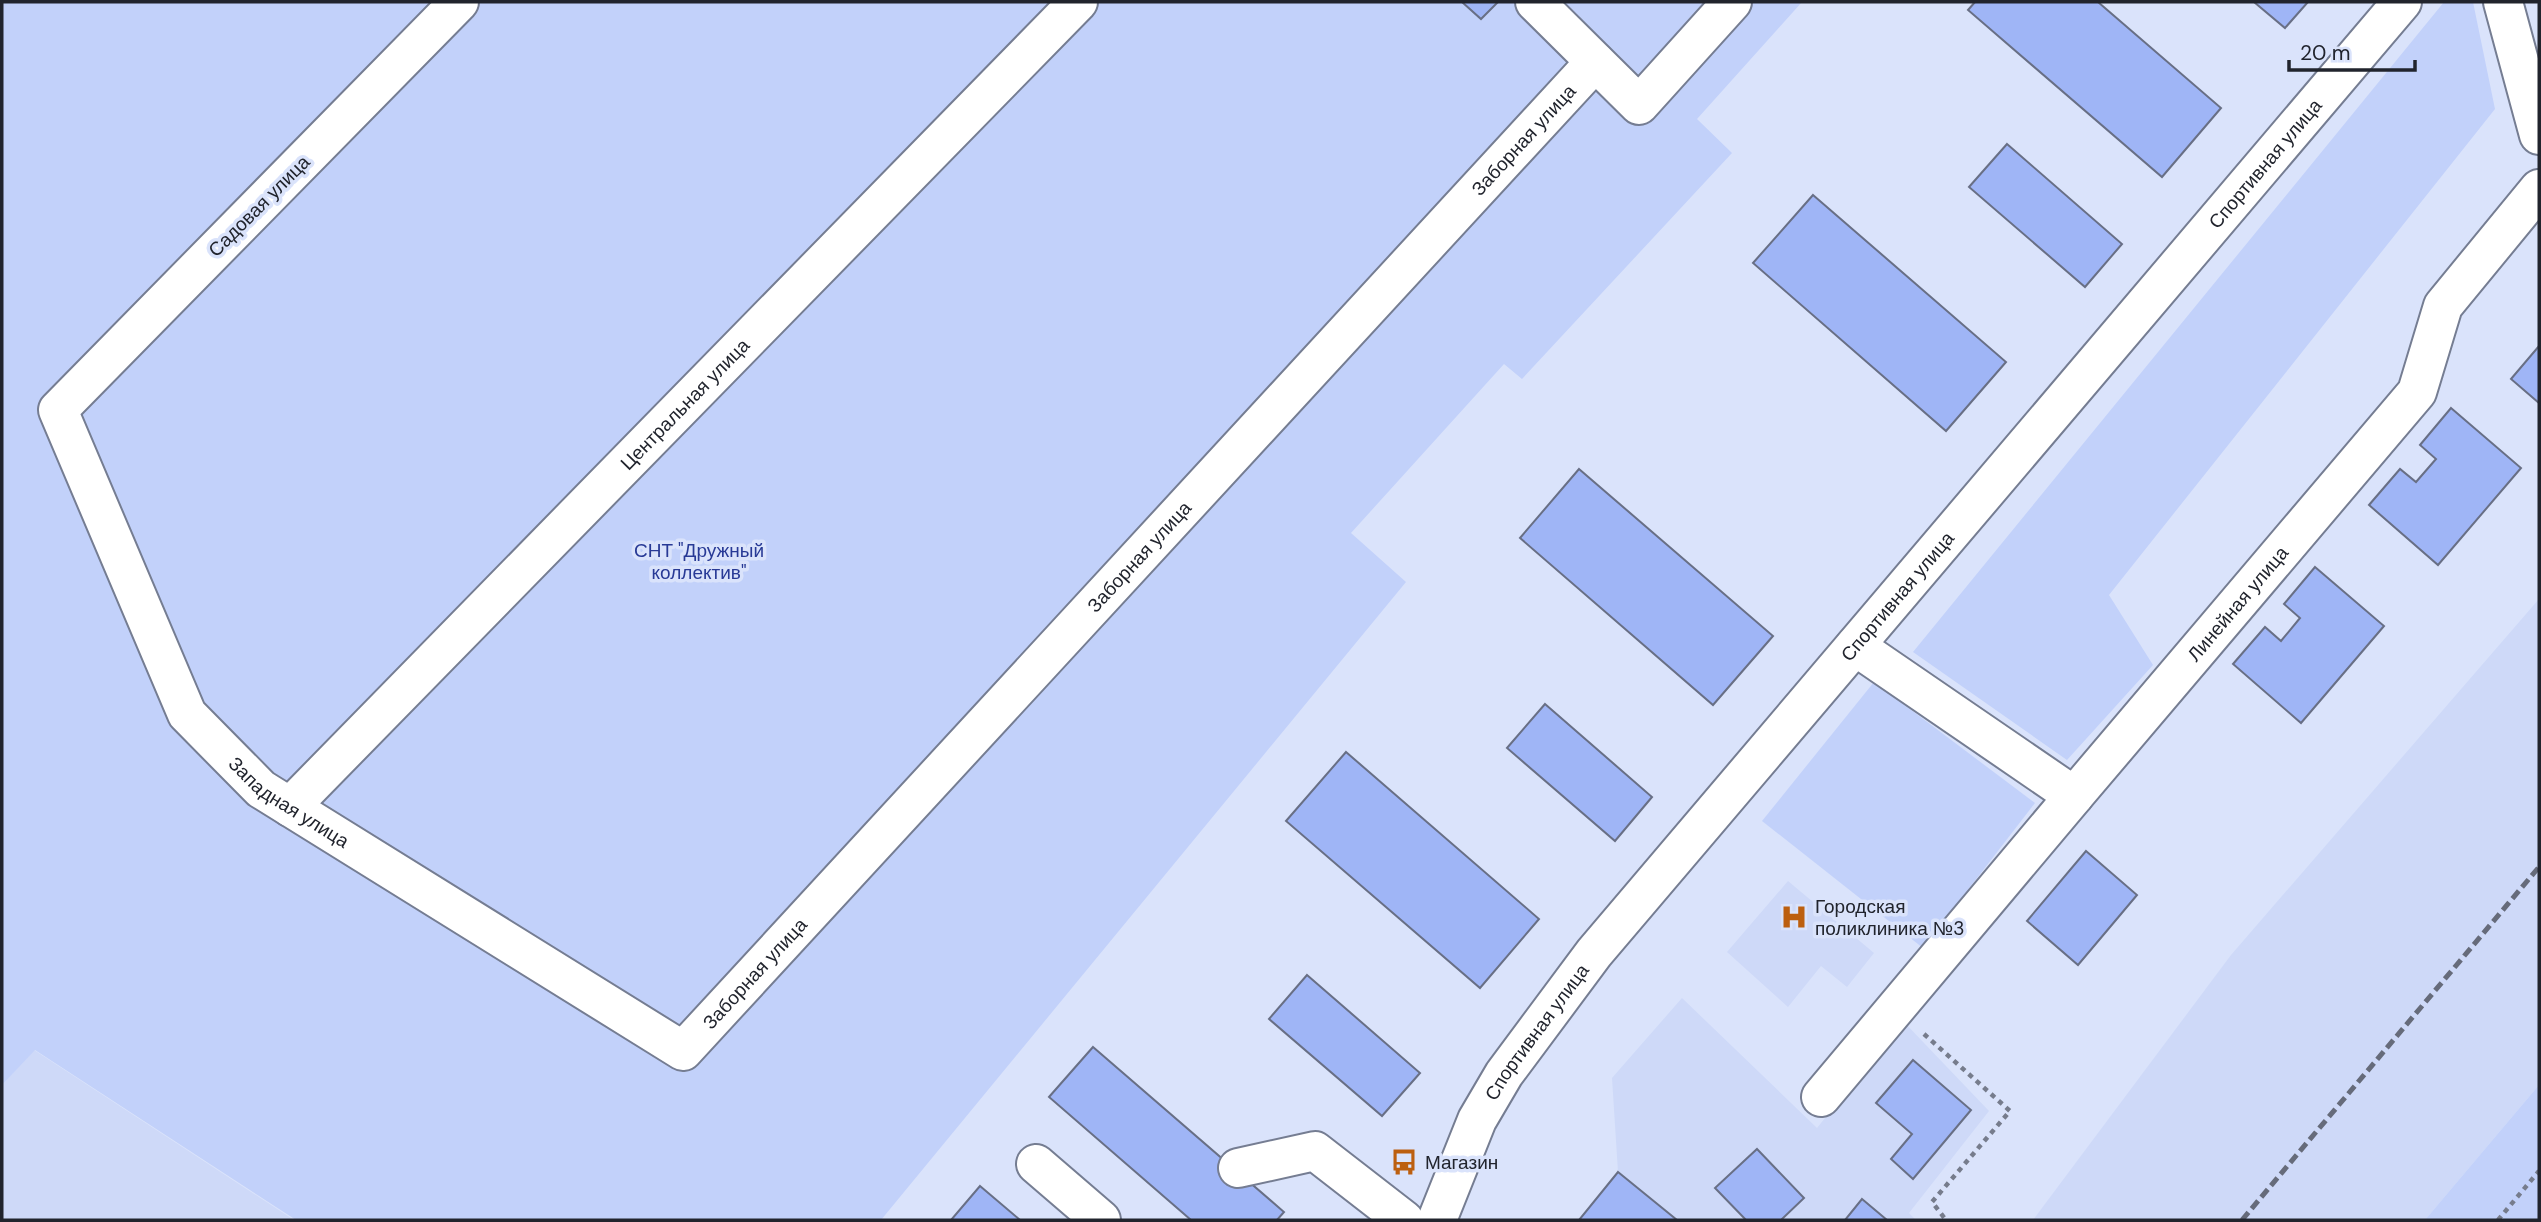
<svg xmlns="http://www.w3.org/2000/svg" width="2541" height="1222" font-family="'DM Sans',sans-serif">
	<rect width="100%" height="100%" fill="#dae3fb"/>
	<g fill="#ced9f8">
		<path d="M 2539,599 L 2539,1085 L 2425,1220 L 2033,1220 L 2231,955 Z"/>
		<path d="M 1788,881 L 1874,953 L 1847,987 L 1821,966 L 1788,1007 L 1727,952 Z"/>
		<path d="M 1682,998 L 1817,1128 L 1903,1021 L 1989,1111 L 1909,1213 L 1916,1220 L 1579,1220 L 1618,1172 L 1612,1078 Z"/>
		<path d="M 34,1050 L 294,1220 L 2,1220 L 2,1085 Z"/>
	</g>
	<g fill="#c2d1fa">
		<path d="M 2,2 L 1802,2 L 1697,119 L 1732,153 L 1522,379 L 1504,364 L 1351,533 L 1406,582 L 881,1220 L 296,1220 L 35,1050 L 2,1085 Z"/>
		<path d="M 2444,2 L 2473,2 L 2495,109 L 2109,595 L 2153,665 L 2067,760 L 1913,652 Z"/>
		<path d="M 1874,682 L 2035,803 L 1923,948 L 1762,821 Z"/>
		<path d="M 2539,1085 L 2539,1220 L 2425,1220 Z"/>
	</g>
	<g fill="#9fb5f6" stroke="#686f85" stroke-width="2">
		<path d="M 1462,2 L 1498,2 L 1481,19 Z"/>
		<path d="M 1975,2 L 2098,2 L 2221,108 L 2162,177 L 1968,10 Z"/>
		<path d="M 2254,2 L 2308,2 L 2285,28 Z"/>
		<path d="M 2007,144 L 2122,244 L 2085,287 L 1969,187 Z"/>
		<path d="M 1813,195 L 2006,362 L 1946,431 L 1753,263 Z"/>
		<path d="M 2539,346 L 2539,403 L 2511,379 Z"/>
		<path d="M 2451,408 L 2521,468 L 2438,565 L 2369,505 L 2400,469 L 2416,482 L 2436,459 L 2420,445 Z"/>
		<path d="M 1579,469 L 1773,636 L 1713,705 L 1520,538 Z"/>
		<path d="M 2315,567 L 2384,626 L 2301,723 L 2233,664 L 2265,627 L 2281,641 L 2300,618 L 2284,604 Z"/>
		<path d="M 1545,704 L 1652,797 L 1615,841 L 1507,748 Z"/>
		<path d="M 1346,752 L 1539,919 L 1480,988 L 1286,821 Z"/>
		<path d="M 2086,851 L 2137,895 L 2078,965 L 2027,921 Z"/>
		<path d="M 1307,975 L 1420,1073 L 1382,1116 L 1269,1019 Z"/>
		<path d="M 1093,1047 L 1284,1212 L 1277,1220 L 1191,1220 L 1049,1097 Z"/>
		<path d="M 1913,1060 L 1971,1110 L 1913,1179 L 1891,1159 L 1912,1134 L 1876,1103 Z"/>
		<path d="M 1757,1149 L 1804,1198 L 1781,1220 L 1746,1220 L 1715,1188 Z"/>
		<path d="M 1618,1172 L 1677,1220 L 1579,1220 Z"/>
		<path d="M 980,1186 L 1020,1220 L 951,1220 Z"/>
		<path d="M 1862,1199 L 1887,1220 L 1845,1220 Z"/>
	</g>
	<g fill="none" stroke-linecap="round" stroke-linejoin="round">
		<g stroke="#757d92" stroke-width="42">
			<g id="minor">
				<path id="s1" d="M 459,2 L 58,410 L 187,714 L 261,789 L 683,1051 L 1595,62"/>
				<path d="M 1535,2 L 1639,105 L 1732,2"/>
				<path d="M 2503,2 L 2539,135"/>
				<path id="s2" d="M 1855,646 L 2074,796 L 2417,392 L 2443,306 L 2539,189"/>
				<path id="s3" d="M 290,807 L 1078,2"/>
				<path d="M 1821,1097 L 2074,796"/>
				<path d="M 1036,1164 L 1101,1220"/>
				<path d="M 1238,1168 L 1315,1151 L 1404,1220"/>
				<path id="s4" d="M 1437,1220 L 1477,1120 L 1504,1074 L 1594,953 L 2402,2"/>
			</g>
		</g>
		<g stroke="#767c8c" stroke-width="4.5" stroke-dasharray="5 5" stroke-linecap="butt">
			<path d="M 1924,1034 L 2010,1111 L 1932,1202 L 1946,1220"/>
			<path d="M 2498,1220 L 2539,1171"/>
		</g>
		<use href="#minor" stroke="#fff" stroke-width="38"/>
		<path stroke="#666b7a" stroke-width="5" stroke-dasharray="10 5" stroke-linecap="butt" d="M 2242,1220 L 2539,867"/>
	</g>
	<defs>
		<g id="hospital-bare" transform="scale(2.1)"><path d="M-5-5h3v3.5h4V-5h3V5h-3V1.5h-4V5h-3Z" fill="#bc5f0f" stroke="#dae3fb" stroke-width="2.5" paint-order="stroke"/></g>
		<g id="bus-bare" transform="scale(2.1)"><path d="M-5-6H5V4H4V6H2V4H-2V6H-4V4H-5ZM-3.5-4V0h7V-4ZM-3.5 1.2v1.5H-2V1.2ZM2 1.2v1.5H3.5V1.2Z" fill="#bc5f0f" stroke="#dae3fb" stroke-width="2.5" paint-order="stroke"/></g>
	</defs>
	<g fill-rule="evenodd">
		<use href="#hospital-bare" x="1794" y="917"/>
		<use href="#bus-bare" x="1404" y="1162"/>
	</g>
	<g text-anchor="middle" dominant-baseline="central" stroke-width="7" stroke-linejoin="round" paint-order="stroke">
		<g font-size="19" fill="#21242d" stroke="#dae3fb">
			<text stroke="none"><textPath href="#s1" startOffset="2744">Заборная улица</textPath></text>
			<text stroke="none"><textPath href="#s4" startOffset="1348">Спортивная улица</textPath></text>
			<text transform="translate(259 206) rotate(-45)">Садовая улица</text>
			<text stroke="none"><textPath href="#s3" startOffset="564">Центральная улица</textPath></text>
			<text stroke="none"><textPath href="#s1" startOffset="2177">Заборная улица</textPath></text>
			<text stroke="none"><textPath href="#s4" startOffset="780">Спортивная улица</textPath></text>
			<text stroke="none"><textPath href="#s2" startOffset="518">Линейная улица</textPath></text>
			<text stroke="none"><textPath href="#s1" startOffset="1038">Западная улица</textPath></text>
			<text stroke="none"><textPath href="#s1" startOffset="1610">Заборная улица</textPath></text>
			<text stroke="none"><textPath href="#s4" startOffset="214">Спортивная улица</textPath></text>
		</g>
		<g font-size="19" fill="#283a96" stroke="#dae3fb">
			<text x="699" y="550">СНТ "Дружный<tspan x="699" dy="22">коллектив"</tspan></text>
		</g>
		<g font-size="19" fill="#21242d" stroke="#dae3fb" text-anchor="start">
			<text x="1815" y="906">Городская<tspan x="1815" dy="22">поликлиника №3</tspan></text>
			<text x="1425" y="1162">Магазин</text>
		</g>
	</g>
	<rect width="2541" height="1222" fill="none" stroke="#21242d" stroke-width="7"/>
	<path d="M2289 60v10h126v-10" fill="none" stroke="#21242d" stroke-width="3.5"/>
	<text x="2300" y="60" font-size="21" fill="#21242d" stroke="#dae3fb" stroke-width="5" paint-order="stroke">20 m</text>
</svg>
